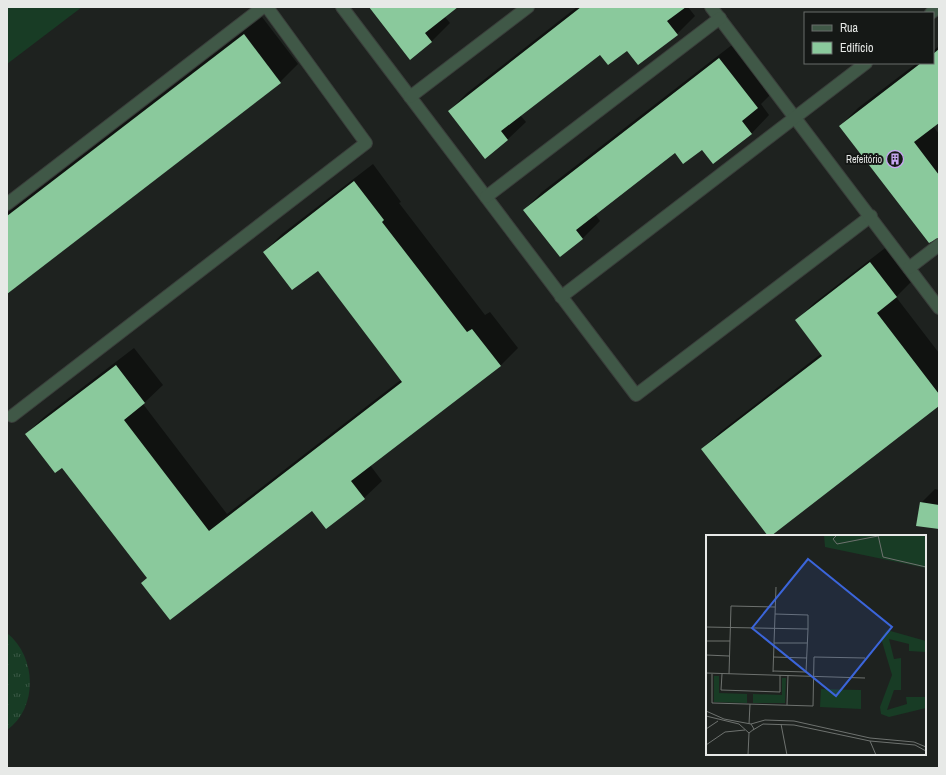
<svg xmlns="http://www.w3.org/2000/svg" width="946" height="775" font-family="'Archivo Narrow',sans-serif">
	<defs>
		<pattern id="grass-tufts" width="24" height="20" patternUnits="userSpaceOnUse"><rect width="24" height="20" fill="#183c25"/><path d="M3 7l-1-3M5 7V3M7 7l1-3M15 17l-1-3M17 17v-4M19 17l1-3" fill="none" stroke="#3a5845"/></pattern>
	</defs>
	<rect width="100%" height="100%" fill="#1e221f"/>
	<path fill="url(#grass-tufts)" d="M 7,633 C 37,657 38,708 7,730 Z"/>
	<path fill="#183c25" d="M 7,7 L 82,7 L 7,64 Z"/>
	<g fill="#0007">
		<path d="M 379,7 L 457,7 L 444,16 L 450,23 L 432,41 L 410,58 Z"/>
		<path d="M 577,7 L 688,7 L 695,16 L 677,34 L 627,49 L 600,53 L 520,115 L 526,122 L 508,139 L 485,157 L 449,111 L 467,93 Z"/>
		<path d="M 262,17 L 298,64 L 280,82 L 7,292 L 7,213 Z"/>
		<path d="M 737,41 L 775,90 L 761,104 L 769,115 L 752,133 L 713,163 L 702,148 L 675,152 L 595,214 L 600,221 L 582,239 L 524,210 L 542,192 Z"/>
		<path d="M 939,46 L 939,122 L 933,126 L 939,134 L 939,231 L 840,126 L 858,108 L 917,63 L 933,63 L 933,51 Z"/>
		<path d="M 373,164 L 401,202 L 399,203 L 485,315 L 490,312 L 518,348 L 500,366 L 370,465 L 382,481 L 364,498 L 312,510 L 148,578 L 62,466 L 26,434 L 44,417 L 134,348 L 163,385 L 143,404 L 227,514 L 402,379 L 318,270 L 264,252 L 282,234 Z"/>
		<path d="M 889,245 L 915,278 L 896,297 L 939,353 L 939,404 L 769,536 L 702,449 L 720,432 L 822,353 L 796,321 L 814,303 Z"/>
		<path d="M 935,489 L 939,490 L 939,528 L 921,503 Z"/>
	</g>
	<g fill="#8ac99c">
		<path d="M 369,7 L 458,7 L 425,33 L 432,42 L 410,60 Z"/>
		<path d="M 581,7 L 686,7 L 667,21 L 678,35 L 638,65 L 627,51 L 608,65 L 600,55 L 501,131 L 508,140 L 485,159 L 448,111 Z"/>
		<path d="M 244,34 L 281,83 L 7,294 L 7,216 Z"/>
		<path d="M 939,49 L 939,123 L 914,142 L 939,175 L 939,238 L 929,243 L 839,126 L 921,63 L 933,63 L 933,54 Z"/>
		<path d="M 719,58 L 758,108 L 742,121 L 752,134 L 713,164 L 702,150 L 683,164 L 675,153 L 576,230 L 583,239 L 560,257 L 523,210 Z"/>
		<path d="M 354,181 L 384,220 L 382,222 L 467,332 L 472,329 L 501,366 L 351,481 L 365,499 L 326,529 L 312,511 L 170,620 L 141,583 L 147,578 L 62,468 L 55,473 L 25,434 L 116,365 L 145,403 L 124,420 L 209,531 L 402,382 L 318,271 L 292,290 L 263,252 Z"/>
		<path d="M 870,262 L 897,297 L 877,313 L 939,394 L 939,406 L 771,536 L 768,536 L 701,449 L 822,356 L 795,320 Z"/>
		<path d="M 920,502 L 939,505 L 939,529 L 916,526 Z"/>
	</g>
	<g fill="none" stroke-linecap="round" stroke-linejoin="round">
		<g stroke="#3a3e3b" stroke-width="14">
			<g id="minor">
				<path d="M 342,7 L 636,395 L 871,216"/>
				<path d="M 711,7 L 939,308"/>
				<path d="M 931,13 L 939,7"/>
				<path d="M 410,97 L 528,7"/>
				<path d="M 486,197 L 720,18"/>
				<path d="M 7,204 L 263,7"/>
				<path d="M 909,268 L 939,245"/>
				<path d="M 561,297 L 866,63"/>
				<path d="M 12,416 L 366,143 L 267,7"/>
			</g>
		</g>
		<use href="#minor" stroke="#405847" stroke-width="12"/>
	</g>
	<defs>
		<g id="building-ring" transform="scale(0.9)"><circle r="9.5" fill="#151816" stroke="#c6a6f0" stroke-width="1.5"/><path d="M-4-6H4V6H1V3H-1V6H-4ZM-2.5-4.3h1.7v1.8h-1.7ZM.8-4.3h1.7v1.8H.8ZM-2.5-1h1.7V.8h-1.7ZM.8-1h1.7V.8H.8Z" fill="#c6a6f0"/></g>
	</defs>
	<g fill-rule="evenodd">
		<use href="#building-ring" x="895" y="159"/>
	</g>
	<g text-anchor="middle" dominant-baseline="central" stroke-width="4" stroke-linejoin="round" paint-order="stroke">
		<g font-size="10" fill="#e7e9e7" stroke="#151816" text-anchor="end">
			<text x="882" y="159">Refeitório</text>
		</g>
	</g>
	<g transform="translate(706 535)">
		<rect width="220" height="220" fill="#1e221f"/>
		<path d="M 181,95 L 220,106 L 220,117 L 203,116 L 203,109 L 183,104 L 188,124 L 195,123 L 195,155 L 188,155 L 181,175 L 201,169 L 200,162 L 220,162 L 220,173 L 183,182 L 175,179 L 174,172 L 186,140 L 175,103 Z" fill="#183c25"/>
		<path d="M 118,0 L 220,0 L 220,33 L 119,12 ZM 8,141 L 13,141 L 13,158 L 41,159 L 41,168 L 8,167 ZM 76,143 L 80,143 L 79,168 L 47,168 L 47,159 L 76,160 ZM 115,154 L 155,155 L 155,174 L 114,172 Z" fill="#183c25"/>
		<path fill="none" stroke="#6e726f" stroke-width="1" d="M 131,0 L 127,4 L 131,9 L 172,1M 172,0 L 177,22 L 220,32M 0,92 L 102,94M 0,106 L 24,106M 68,108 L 101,108M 0,120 L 23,121M 67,122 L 101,123M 67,136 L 100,137 L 102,94 L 102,80 L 69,79M 67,137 L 70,52M 0,138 L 159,143M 6,139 L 6,168 L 107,171 L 108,122 L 159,123M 16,139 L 15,155 L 74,157 L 74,140M 23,139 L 25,71 L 69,72M 81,170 L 82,140M 0,176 L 18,184 L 45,189 L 48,194 L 43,198M 0,181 L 33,189 L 43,198M 43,189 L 44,169M 45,189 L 59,185 L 88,186 L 164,203 L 208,207 L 220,212M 75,189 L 81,220M 0,194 L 12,186M 47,195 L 57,189 L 88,190 L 164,206 L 209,210 L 220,216M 164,206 L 170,220M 0,210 L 19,197 L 39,195M 42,220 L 43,198"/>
		<path fill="#3b65da" fill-opacity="0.15" stroke="#3b65da" stroke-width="2" d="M 102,24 L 186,92 L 130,161 L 46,93 Z"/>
		<rect width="220" height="220" fill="none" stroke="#e7e9e7" stroke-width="2"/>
	</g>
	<rect width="946" height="775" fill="none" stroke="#e7e9e7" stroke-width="16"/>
	<rect x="804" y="12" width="130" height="52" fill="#151816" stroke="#696c6a"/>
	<rect x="812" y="25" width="20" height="6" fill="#405847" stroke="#696c6a"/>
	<text x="840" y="32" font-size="12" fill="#e7e9e7">Rua</text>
	<rect x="812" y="42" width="20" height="12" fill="#8ac99c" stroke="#696c6a"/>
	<text x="840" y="52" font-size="12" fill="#e7e9e7">Edifício</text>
</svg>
